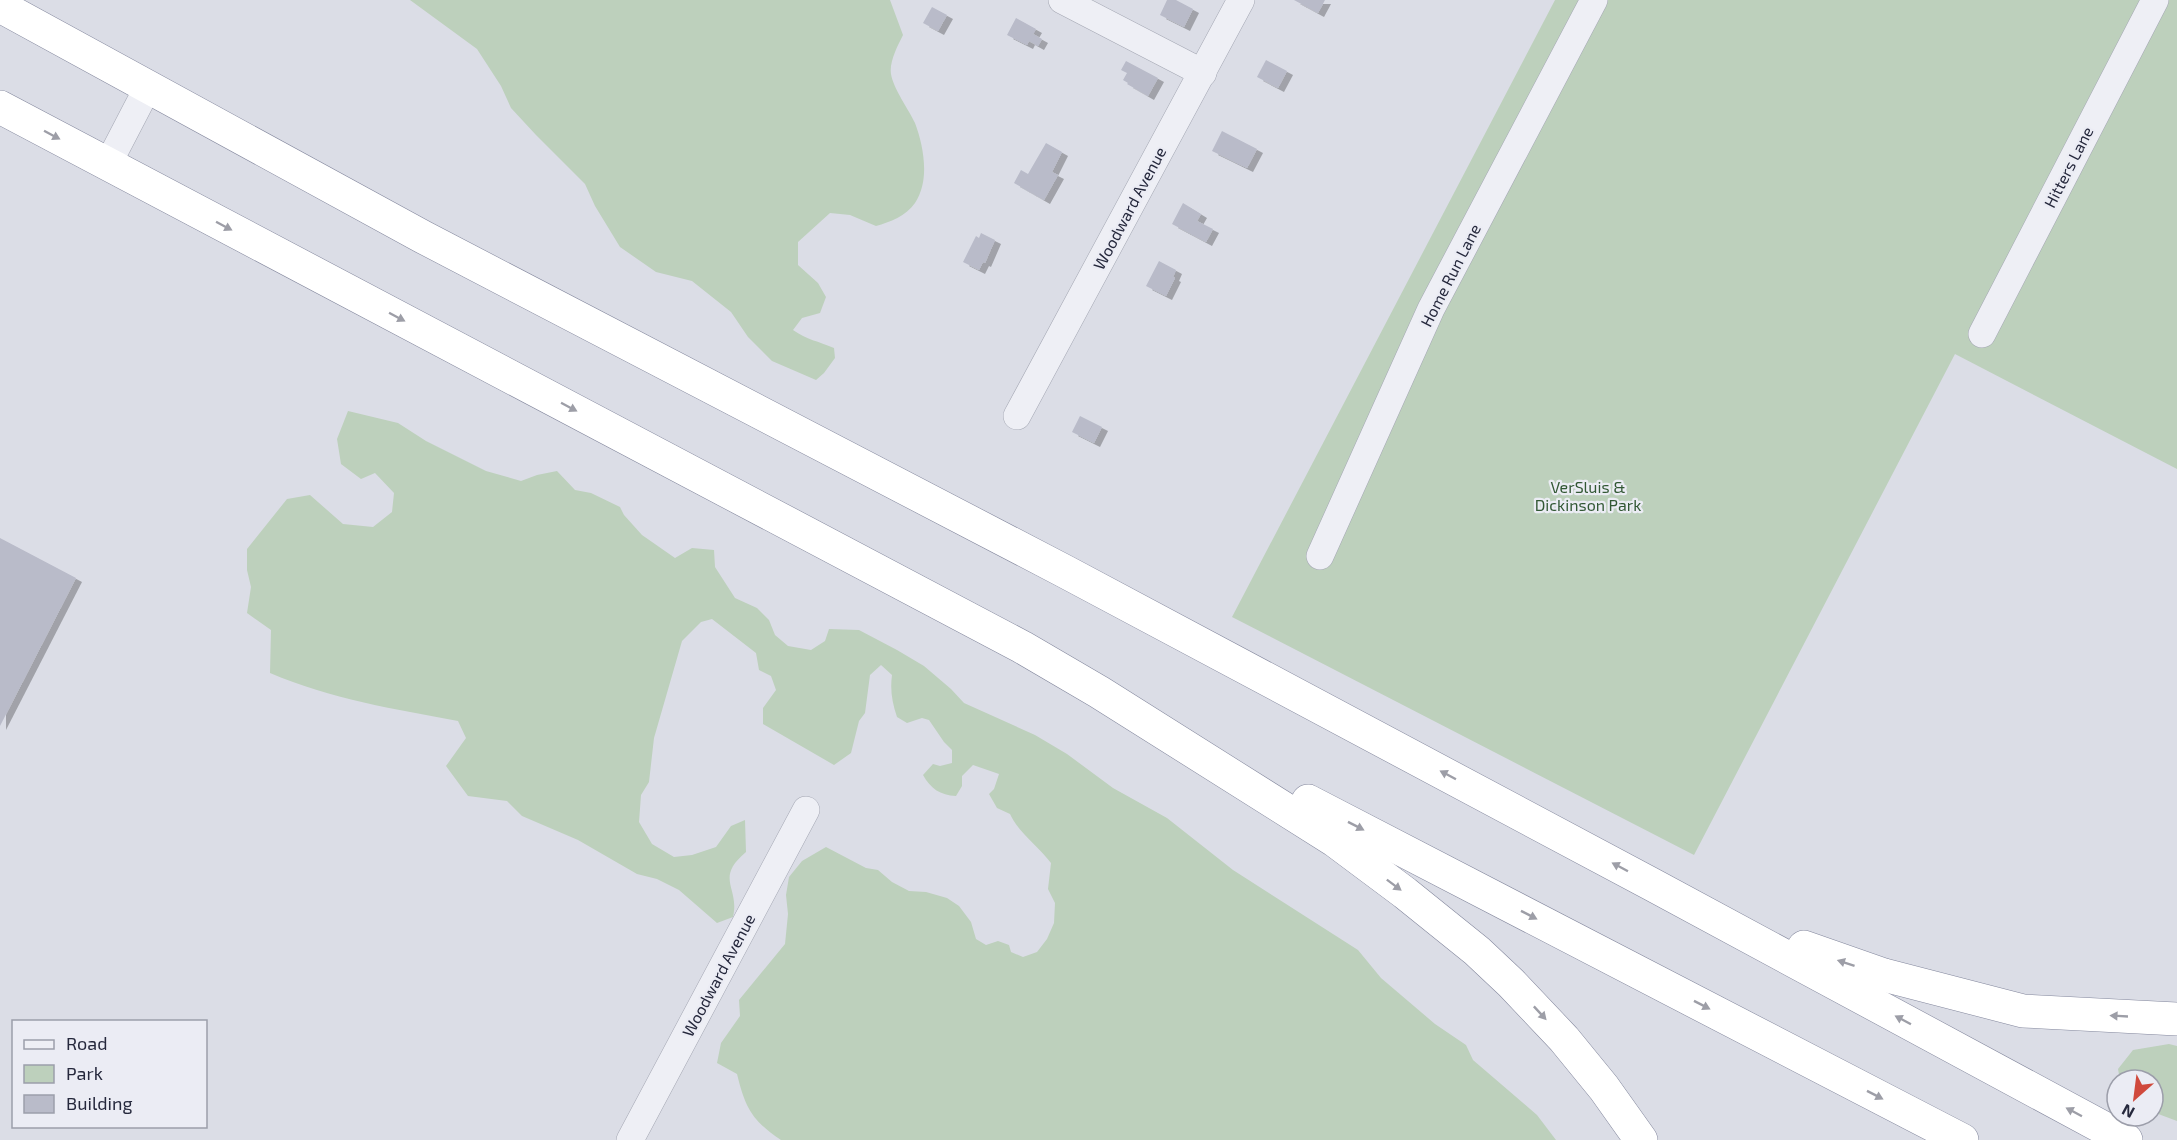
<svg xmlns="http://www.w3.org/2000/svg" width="2177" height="1140" font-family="'Exo 2',sans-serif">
	<defs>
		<filter id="shadow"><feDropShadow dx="6" dy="4" stdDeviation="0" flood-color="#0004"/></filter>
	</defs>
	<rect width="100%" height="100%" fill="#dbdde6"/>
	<g fill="#bdd0bc">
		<path d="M 410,0 L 890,0 L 903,35 C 898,45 889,62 891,74 C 893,88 909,110 915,123 C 924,147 930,181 915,203 C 906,216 890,222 876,226 L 850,215 L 830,213 L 798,242 L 798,265 L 818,283 L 826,297 L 820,313 L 802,318 L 793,330 C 807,340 818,341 834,348 L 835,358 L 824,373 L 816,380 L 772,361 L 748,337 L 731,312 L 692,281 L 656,272 L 620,247 L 595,206 L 585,184 L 536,135 L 511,108 L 501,86 L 477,49 Z"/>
		<path d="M 1555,0 L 2177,0 L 2177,469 L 1955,354 L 1694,855 L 1232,617 Z"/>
		<path d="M 348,411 L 398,423 L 426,441 L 486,471 L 521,481 L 537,475 L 557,471 L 575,490 L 591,493 L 620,507 L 624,515 L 642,535 L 675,558 L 692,548 L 714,550 L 715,567 L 735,598 L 757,608 L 769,620 L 775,635 L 788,646 L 811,650 L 825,641 L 829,629 L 859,630 L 897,650 L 924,666 L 951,689 L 964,703 L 1035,735 L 1067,754 L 1113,788 L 1167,818 L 1233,870 L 1358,950 L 1381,978 L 1435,1024 L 1466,1045 L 1473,1060 L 1537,1115 L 1556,1140 L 781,1140 C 752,1121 745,1107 737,1074 L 717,1063 L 721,1043 L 740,1016 L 739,1000 L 785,944 L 788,914 L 786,895 L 789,877 L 802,861 L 826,847 L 866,868 L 878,870 L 892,882 L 909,891 L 926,892 L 947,898 L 959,906 L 971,922 L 976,939 L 986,945 L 998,941 L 1009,945 L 1011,952 L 1023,957 L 1037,952 L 1047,939 L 1054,923 L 1055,903 L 1048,889 L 1051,863 C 1038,846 1018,832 1010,814 L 997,808 L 989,794 L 994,789 L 999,774 L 973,765 L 962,776 L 962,786 L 956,796 C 940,795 931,789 923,775 L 933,764 L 940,766 L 952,763 L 952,750 L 944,742 L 929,720 L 922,718 L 907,723 L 897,717 C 892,702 890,690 892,675 L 881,665 L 870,675 L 865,713 L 859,721 L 851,753 L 834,765 L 763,724 L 763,708 L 776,690 L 771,676 L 759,670 L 756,653 L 712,619 L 701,622 L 682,641 L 654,738 L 649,782 L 641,795 L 639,822 L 652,844 L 674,857 L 692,855 L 716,847 L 731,826 L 745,820 L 746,852 C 714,879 740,887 733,917 L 717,923 L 679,890 L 657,879 L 637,874 L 578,840 L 522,816 L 507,801 L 468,796 L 446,766 L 466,738 L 458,721 C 394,709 331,699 270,673 L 271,630 L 247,613 L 251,587 L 247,570 L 247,549 L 287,499 L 310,495 L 343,524 L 373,527 L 392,512 L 394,493 L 375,473 L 361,479 L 341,464 L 337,439 Z"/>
		<path d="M 2169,1044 L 2177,1046 L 2177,1121 L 2153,1112 L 2153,1080 L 2120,1080 L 2118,1069 L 2133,1050 Z"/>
	</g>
	<g fill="#b9bbc9" filter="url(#shadow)">
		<path d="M 1167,0 L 1176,0 L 1193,9 L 1184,27 L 1160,15 Z"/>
		<path d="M 1294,0 L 1325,0 L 1318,13 Z"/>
		<path d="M 932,7 L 947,15 L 938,31 L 923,23 Z"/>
		<path d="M 1016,18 L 1036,29 L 1033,34 L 1042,39 L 1038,46 L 1029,41 L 1027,45 L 1007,35 Z"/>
		<path d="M 1266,60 L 1287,71 L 1278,88 L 1257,77 Z"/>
		<path d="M 1126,61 L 1158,78 L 1148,96 L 1127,84 L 1128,83 L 1123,80 L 1127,73 L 1121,70 Z"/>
		<path d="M 1222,131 L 1257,149 L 1247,168 L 1212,151 Z"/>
		<path d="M 1046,143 L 1062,152 L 1052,172 L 1058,175 L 1044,200 L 1014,183 L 1021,170 L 1028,174 Z"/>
		<path d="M 1183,203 L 1201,214 L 1197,221 L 1213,229 L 1206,242 L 1172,224 Z"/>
		<path d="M 981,233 L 995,240 L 985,263 L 983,262 L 979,270 L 963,262 L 976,236 L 979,238 Z"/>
		<path d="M 1159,261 L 1176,270 L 1173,277 L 1175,278 L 1166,296 L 1146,286 Z"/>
		<path d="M 1080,416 L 1102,427 L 1094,443 L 1072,432 Z"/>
		<path d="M 0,538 L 76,578 L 0,726 Z"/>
	</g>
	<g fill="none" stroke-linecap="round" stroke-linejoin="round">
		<g stroke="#a4a7b3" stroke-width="28">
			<g id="minor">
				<path d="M 1062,0 L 1203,73"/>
				<path d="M 108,164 L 148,87"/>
				<path d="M 1982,334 L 2155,0"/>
				<path d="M 1017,416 L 1241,0"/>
				<path d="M 1320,556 L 1431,309 L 1594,0"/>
				<path d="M 630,1140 L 806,810"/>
			</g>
		</g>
		<g stroke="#83879d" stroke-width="34">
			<g id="highway">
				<path d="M 0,6 L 423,237 L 1066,572 L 1653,885 L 2126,1140"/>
				<path d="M 0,107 L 1022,647 L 1099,692 L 1334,840 L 1405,893 L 1477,951 L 1511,983 L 1564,1039 L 1604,1088 L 1641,1140"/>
				<path d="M 1308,801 L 1962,1140"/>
				<path d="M 1804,947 L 1884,975 L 2023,1011 L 2177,1019"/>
			</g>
		</g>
		<use href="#minor" stroke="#eeeff5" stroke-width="27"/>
		<use href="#highway" stroke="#fff" stroke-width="33"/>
	</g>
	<defs><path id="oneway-solid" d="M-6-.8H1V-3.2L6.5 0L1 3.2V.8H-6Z" transform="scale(1.5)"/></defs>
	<g fill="#9d9ea7">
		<use href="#oneway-solid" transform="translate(52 135) rotate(28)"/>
		<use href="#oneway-solid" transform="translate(224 226) rotate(28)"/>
		<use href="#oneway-solid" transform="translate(397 317) rotate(28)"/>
		<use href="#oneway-solid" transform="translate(569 407) rotate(28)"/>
		<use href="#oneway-solid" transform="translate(1448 775) rotate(-152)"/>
		<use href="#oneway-solid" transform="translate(1356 826) rotate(27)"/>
		<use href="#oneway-solid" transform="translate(1620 867) rotate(-152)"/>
		<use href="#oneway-solid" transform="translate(1394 885) rotate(37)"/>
		<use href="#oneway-solid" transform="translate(1529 915) rotate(27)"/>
		<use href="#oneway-solid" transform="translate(1846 963) rotate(-162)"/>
		<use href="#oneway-solid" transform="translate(1702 1005) rotate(27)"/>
		<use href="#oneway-solid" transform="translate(1540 1013) rotate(47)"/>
		<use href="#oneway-solid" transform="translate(2119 1016) rotate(-177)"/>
		<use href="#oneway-solid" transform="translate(1903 1020) rotate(-152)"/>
		<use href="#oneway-solid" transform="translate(1875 1095) rotate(27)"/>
		<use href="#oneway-solid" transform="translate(2074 1112) rotate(-152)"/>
	</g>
	<g text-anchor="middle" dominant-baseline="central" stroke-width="4.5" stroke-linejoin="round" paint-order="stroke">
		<g font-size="16" fill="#25283c" stroke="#ebecf4">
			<text transform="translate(2068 167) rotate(-63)">Hitters Lane</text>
			<text transform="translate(1129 208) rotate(-62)">Woodward Avenue</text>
			<text transform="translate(1450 275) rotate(-63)">Home Run Lane</text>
			<text transform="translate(718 975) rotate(-62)">Woodward Avenue</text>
		</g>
		<g font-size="16" fill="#325834" stroke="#ebecf4">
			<text x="1588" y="486">VerSluis &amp;<tspan x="1588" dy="18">Dickinson Park</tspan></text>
		</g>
	</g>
	<rect x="12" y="1020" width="195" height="108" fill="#ebecf4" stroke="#9c9eaa" stroke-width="1.5"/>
	<rect x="24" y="1040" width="30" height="9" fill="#eeeff5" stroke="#9c9eaa" stroke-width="1.5"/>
	<text x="66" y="1050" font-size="18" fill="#25283c">Road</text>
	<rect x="24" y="1065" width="30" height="18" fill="#bdd0bc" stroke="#9c9eaa" stroke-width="1.5"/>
	<text x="66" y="1080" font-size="18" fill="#25283c">Park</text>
	<rect x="24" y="1095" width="30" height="18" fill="#b9bbc9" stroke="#9c9eaa" stroke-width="1.5"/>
	<text x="66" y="1110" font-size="18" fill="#25283c">Building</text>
	<g transform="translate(2135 1098) rotate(208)"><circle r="28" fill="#ebecf4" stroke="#9c9eaa" stroke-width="1.5"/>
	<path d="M0-4.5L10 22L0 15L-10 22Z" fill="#d0493c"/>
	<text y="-9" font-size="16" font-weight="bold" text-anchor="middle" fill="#25283c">N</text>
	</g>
</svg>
